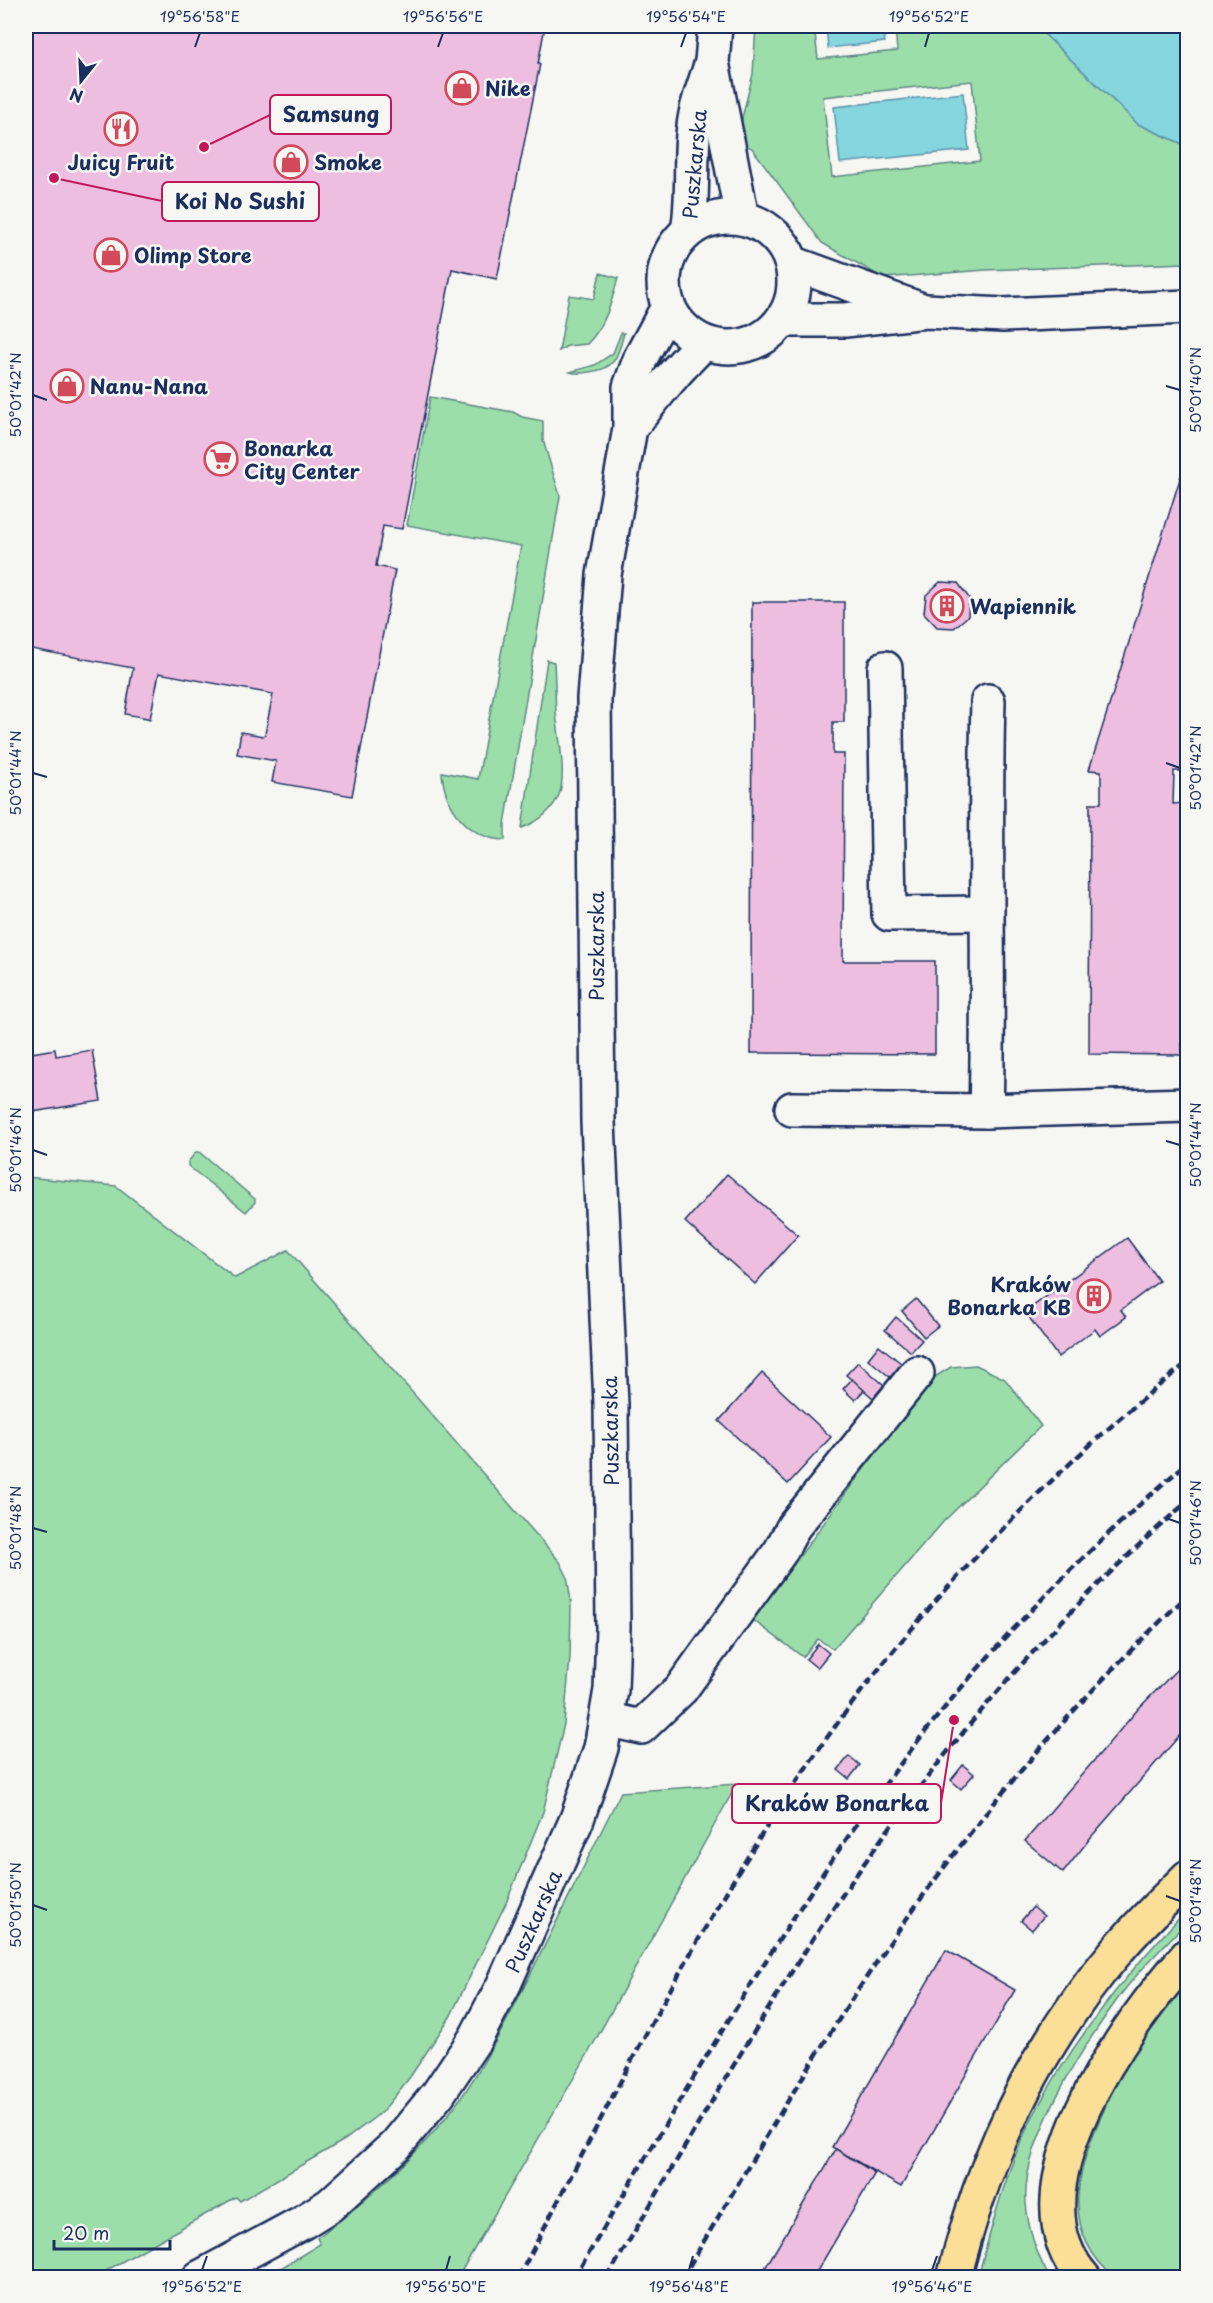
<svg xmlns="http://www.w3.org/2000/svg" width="1213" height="2303" font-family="'Playpen Sans',sans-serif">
	<rect width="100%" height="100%" fill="#f6f6f2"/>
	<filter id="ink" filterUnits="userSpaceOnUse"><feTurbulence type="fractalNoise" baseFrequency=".0167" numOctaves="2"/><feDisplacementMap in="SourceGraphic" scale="12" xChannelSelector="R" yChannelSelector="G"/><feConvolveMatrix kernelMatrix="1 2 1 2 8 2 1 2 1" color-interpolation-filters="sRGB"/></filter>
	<g filter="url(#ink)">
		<g fill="#9cdea9" stroke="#5c8684" stroke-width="1.5" fill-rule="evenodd">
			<path d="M 756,26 L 814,26 L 818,59 L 897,51 L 895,26 L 1036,26 L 1138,124 L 1187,146 L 1187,263 L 985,270 L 883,278 L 822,243 L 752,148 L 736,142 L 753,74 ZM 972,81 L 980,161 L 832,177 L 823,97 Z"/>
			<path d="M 600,273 L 618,278 C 611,303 606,325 587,344 L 567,346 L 559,351 L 569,295 L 594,299 Z"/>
			<path d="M 621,333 L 624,333 C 618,356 616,369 589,372 C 582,373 576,374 570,372 L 595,365 L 613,353 Z"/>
			<path d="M 430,397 L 513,412 L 522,417 L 543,421 L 543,440 L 560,496 L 505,824 L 505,840 C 469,839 444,807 442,772 L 478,779 L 521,546 L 407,525 Z"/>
			<path d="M 547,660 L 554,662 C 555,678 555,696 556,712 C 558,736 567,773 559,795 C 552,811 538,822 522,828 Z"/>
			<path d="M 196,1152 L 199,1152 L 255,1199 L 255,1202 L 246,1212 L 188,1166 L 188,1162 Z"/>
			<path d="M 26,1177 L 116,1186 L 235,1278 L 288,1250 L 560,1562 L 567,1576 L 571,1602 L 570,1658 L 564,1724 L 543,1812 L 506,1903 L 450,2017 L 410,2077 L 383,2111 L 346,2139 L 240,2201 L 236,2197 L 95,2277 L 26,2277 Z"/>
			<path d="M 976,1365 L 1005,1379 L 1041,1426 L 944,1521 L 833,1649 L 818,1639 L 803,1657 L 753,1620 L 928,1381 L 951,1367 Z"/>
			<path d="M 737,1784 L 590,2050 L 458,2277 L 266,2277 L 320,2244 L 317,2238 C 372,2197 423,2151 463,2095 C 492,2052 515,2005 538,1959 C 566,1903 593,1847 621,1792 Z"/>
			<path d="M 1187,1910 L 1187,1922 C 1164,1946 1139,1970 1119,1997 C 1084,2045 1021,2142 1026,2203 C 1028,2230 1037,2255 1049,2277 L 978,2277 C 992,2225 1006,2171 1030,2122 C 1071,2042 1125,1974 1187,1910 Z"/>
			<path d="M 1187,1980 L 1187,2277 L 1115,2278 C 1061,2233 1075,2175 1100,2119 C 1114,2087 1129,2055 1150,2027 C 1162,2011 1175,1996 1187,1980 Z"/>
		</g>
		<g fill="#85d6df" stroke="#5b93ab" stroke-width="1.5">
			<path d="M 826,26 L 883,26 L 885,42 L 828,48 Z"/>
			<path d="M 1036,26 L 1187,26 L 1187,146 L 1138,124 Z"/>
			<path d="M 963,93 L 969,150 L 840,163 L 834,107 Z"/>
		</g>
		<g fill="#edbee0" stroke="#1b2f5e" stroke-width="1.5">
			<path d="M 26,26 L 545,26 L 538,64 L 540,64 L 497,279 L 452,269 L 402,529 L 383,526 L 376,566 L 395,570 L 352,796 L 272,782 L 276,761 L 237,754 L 241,732 L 263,736 L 265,734 L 273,694 L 159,673 L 150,719 L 147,718 L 125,714 L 133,668 L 26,648 Z"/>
			<path d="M 1188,453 L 1188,734 L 1184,746 L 1188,747 L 1188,765 L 1185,771 L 1174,771 L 1173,804 L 1183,803 L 1182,1055 L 1089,1054 L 1090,803 L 1101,803 L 1101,771 L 1089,770 Z"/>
			<path d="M 940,582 L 958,583 L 969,598 L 968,616 L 954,628 L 937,627 L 924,613 L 926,595 Z"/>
			<path d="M 752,602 L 844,602 L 844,722 L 833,722 L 833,754 L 844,754 L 843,961 L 935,961 L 935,1054 L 751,1053 Z"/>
			<path d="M 55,1049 L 56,1056 L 92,1050 L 101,1101 L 26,1113 L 26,1054 Z"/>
			<path d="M 727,1174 L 798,1235 L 755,1284 L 685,1222 Z"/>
			<path d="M 1127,1238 L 1159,1281 L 1121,1310 L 1126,1317 L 1100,1336 L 1095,1329 L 1058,1357 L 1025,1312 Z"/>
			<path d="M 916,1299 L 938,1326 L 924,1337 L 902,1311 Z"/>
			<path d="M 896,1317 L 922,1340 L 911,1352 L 885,1330 Z"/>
			<path d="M 879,1345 L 902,1364 L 891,1378 L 868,1359 Z"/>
			<path d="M 858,1362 L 884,1385 L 873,1398 L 846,1375 Z"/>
			<path d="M 762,1373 L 831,1437 L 788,1484 L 719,1421 Z"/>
			<path d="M 852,1379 L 864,1390 L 855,1400 L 843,1389 Z"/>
			<path d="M 818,1644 L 829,1653 L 817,1668 L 806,1659 Z"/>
			<path d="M 1188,1658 L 1188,1726 L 1091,1837 L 1063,1873 L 1025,1841 L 1139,1708 Z"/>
			<path d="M 849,1756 L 860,1765 L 849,1779 L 838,1770 Z"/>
			<path d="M 963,1765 L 974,1774 L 961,1789 L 951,1780 Z"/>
			<path d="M 1033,1907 L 1044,1916 L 1032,1930 L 1021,1921 Z"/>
			<path d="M 946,1950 L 1015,1990 L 901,2187 L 832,2147 Z"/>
			<path d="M 836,2149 L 875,2173 L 813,2278 L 759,2278 Z"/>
		</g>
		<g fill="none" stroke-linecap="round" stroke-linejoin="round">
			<g stroke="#1b2f5e" stroke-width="38">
				<g id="minor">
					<path d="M 715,26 L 712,62 L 742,218"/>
					<circle cx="729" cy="282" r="65"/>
					<path d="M 688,231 C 695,193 688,153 696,114 C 699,98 706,81 711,65"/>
					<path d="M 792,263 L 919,309"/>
					<path d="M 782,320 L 845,320 L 926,311 L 1003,315 L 1188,307"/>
					<path d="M 630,428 C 654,398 676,369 704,343"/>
					<path d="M 885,668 L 889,914 L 986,913"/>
					<path d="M 792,1109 L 986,1111 L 1188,1105"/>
					<path d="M 986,1111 C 990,974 984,838 988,701"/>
					<path d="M 607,1719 L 641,1727 L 681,1689 L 780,1552 L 794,1526 L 917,1373"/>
					<path d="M 199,2278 L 303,2222 L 330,2205 L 396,2145 L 438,2094 L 475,2039 L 504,1984 L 577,1819 L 601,1748 L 611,1690 L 613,1628 L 611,1404 L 598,1122 L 594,698 L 604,575 L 630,428 L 630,387 L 641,357 L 668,307"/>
				</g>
			</g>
			<g stroke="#1b2f5e" stroke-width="38">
				<g id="major">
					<path d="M 954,2278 C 983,2158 1035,2048 1115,1953 C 1137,1926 1163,1902 1188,1877"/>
					<path d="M 1084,2278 C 1004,2190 1127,2023 1188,1955"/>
				</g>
			</g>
			<use href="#minor" stroke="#f6f6f2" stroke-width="33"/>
			<use href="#major" stroke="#fbdf96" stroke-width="33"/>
			<g stroke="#1b2f5e" stroke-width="4.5" stroke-dasharray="9 4.5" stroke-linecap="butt">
				<path d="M 518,2278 C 628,2068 733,1851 882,1665 C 972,1553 1075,1452 1188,1362"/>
				<path d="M 574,2278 C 672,2114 767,1948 879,1793 C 967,1670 1074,1560 1188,1462"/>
				<path d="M 607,2278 C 716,2095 822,1906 957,1740 C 1027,1654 1104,1574 1188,1501"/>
				<path d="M 682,2278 C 744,2174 805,2069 872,1969 C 963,1833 1068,1707 1188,1595"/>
			</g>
		</g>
	</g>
	<path fill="none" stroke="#1b2f5e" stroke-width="2" d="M 195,47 L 200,33M 438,47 L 443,33M 681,47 L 686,33M 925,47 L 929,33M 1166,386 L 1180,390M 33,395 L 47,400M 1166,763 L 1180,768M 33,773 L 47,777M 1166,1141 L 1180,1145M 33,1150 L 47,1155M 1166,1518 L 1180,1523M 33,1528 L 47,1532M 1166,1896 L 1180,1901M 33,1905 L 47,1910M 202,2270 L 207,2256M 446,2270 L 450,2256M 689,2270 L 693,2256M 932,2270 L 937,2256"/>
	<defs>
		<g id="shop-ring" transform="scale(1.725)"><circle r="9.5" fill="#f6f6f2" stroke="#d1495b" stroke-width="1.5"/><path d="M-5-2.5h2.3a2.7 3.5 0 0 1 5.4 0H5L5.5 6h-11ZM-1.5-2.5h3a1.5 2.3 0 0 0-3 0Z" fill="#d1495b"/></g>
		<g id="restaurant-ring" transform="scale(1.725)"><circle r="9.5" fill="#f6f6f2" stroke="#d1495b" stroke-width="1.5"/><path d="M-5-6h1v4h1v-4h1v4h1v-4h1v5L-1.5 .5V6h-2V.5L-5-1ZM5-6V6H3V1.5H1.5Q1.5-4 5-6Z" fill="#d1495b"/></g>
		<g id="supermarket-ring" transform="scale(1.725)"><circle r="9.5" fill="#f6f6f2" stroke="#d1495b" stroke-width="1.5"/><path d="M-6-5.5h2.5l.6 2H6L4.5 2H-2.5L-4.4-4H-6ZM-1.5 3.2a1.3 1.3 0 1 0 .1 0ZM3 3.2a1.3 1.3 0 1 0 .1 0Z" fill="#d1495b"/></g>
		<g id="building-ring" transform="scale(1.725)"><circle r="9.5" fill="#f6f6f2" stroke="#d1495b" stroke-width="1.5"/><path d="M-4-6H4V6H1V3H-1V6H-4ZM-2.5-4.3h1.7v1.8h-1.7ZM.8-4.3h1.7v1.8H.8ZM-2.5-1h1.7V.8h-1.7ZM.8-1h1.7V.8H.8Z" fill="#d1495b"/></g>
	</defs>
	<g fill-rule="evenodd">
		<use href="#shop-ring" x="462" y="88"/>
		<use href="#restaurant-ring" x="121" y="129"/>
		<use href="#shop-ring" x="291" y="162"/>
		<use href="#shop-ring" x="111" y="255"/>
		<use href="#shop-ring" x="67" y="386"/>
		<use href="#supermarket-ring" x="221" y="459"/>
		<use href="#building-ring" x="947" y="606"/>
		<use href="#building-ring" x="1094" y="1296"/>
	</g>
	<g text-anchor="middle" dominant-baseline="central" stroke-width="5" stroke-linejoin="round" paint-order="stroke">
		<g font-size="20" font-weight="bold" fill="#1b2f5e" stroke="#f6f6f2" text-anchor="start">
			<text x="485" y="88">Nike</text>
			<text x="121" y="162" text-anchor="middle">Juicy Fruit</text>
			<text x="314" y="162">Smoke</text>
			<text x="134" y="255">Olimp Store</text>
			<text x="90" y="386">Nanu-Nana</text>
			<text x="244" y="448">Bonarka<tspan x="244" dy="23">City Center</tspan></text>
			<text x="970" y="606">Wapiennik</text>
			<text x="1071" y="1284" text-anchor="end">Kraków<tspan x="1071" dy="23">Bonarka KB</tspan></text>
		</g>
		<g font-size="20" fill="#1b2f5e" stroke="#f6f6f2">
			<text transform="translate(694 164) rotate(-85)">Puszkarska</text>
			<text transform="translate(596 946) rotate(-90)">Puszkarska</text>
			<text transform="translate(610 1431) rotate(-91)">Puszkarska</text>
			<text transform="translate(533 1921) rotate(-66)">Puszkarska</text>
		</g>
	</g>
	<path fill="none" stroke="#c2185b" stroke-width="2" d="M204 147L270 115M54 178L162 201M954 1720L941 1803"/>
	<g fill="#c2185b" stroke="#f6f6f2" stroke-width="2">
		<circle cx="204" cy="147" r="6"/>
		<circle cx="54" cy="178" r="6"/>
		<circle cx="954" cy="1720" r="6"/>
	</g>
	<g fill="#f6f6f2" stroke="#c2185b" stroke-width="2">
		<rect x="270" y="95" width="121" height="39" rx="6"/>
		<rect x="162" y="182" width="157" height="39" rx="6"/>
		<rect x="732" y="1784" width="209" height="39" rx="6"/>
	</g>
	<g font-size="21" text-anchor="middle" font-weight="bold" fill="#1b2f5e">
		<text x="331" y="122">Samsung</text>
		<text x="240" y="209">Koi No Sushi</text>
		<text x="837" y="1811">Kraków Bonarka</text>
	</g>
	<rect width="1213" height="2303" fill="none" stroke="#f6f6f2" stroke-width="66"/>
	<g transform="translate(81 81) rotate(198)" stroke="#f6f6f2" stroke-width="4.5" paint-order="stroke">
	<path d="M0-4.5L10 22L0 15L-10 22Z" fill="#1b2f5e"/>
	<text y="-9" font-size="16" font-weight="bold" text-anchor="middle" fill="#1b2f5e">N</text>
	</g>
	<path d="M54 2240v9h116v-9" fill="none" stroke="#1b2f5e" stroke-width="3"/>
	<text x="63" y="2240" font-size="18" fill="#1b2f5e" stroke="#f6f6f2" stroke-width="4.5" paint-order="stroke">20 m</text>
	<rect x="33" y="33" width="1147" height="2237" fill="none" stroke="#1b2f5e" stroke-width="2"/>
	<g font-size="15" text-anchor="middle" fill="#1b2f5e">
		<text x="200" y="22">19°56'58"E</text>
		<text x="443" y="22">19°56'56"E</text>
		<text x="686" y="22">19°56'54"E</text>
		<text x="929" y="22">19°56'52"E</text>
		<text transform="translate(1196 390) rotate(-90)" y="5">50°01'40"N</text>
		<text transform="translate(16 395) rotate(-90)" y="5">50°01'42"N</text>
		<text transform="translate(1196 768) rotate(-90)" y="5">50°01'42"N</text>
		<text transform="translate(16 773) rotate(-90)" y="5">50°01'44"N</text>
		<text transform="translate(1196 1145) rotate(-90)" y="5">50°01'44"N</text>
		<text transform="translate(16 1150) rotate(-90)" y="5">50°01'46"N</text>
		<text transform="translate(1196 1523) rotate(-90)" y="5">50°01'46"N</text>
		<text transform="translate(16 1528) rotate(-90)" y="5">50°01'48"N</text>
		<text transform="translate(1196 1901) rotate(-90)" y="5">50°01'48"N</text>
		<text transform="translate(16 1905) rotate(-90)" y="5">50°01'50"N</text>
		<text x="202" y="2292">19°56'52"E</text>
		<text x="446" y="2292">19°56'50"E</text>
		<text x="689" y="2292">19°56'48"E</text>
		<text x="932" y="2292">19°56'46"E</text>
	</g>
</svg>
